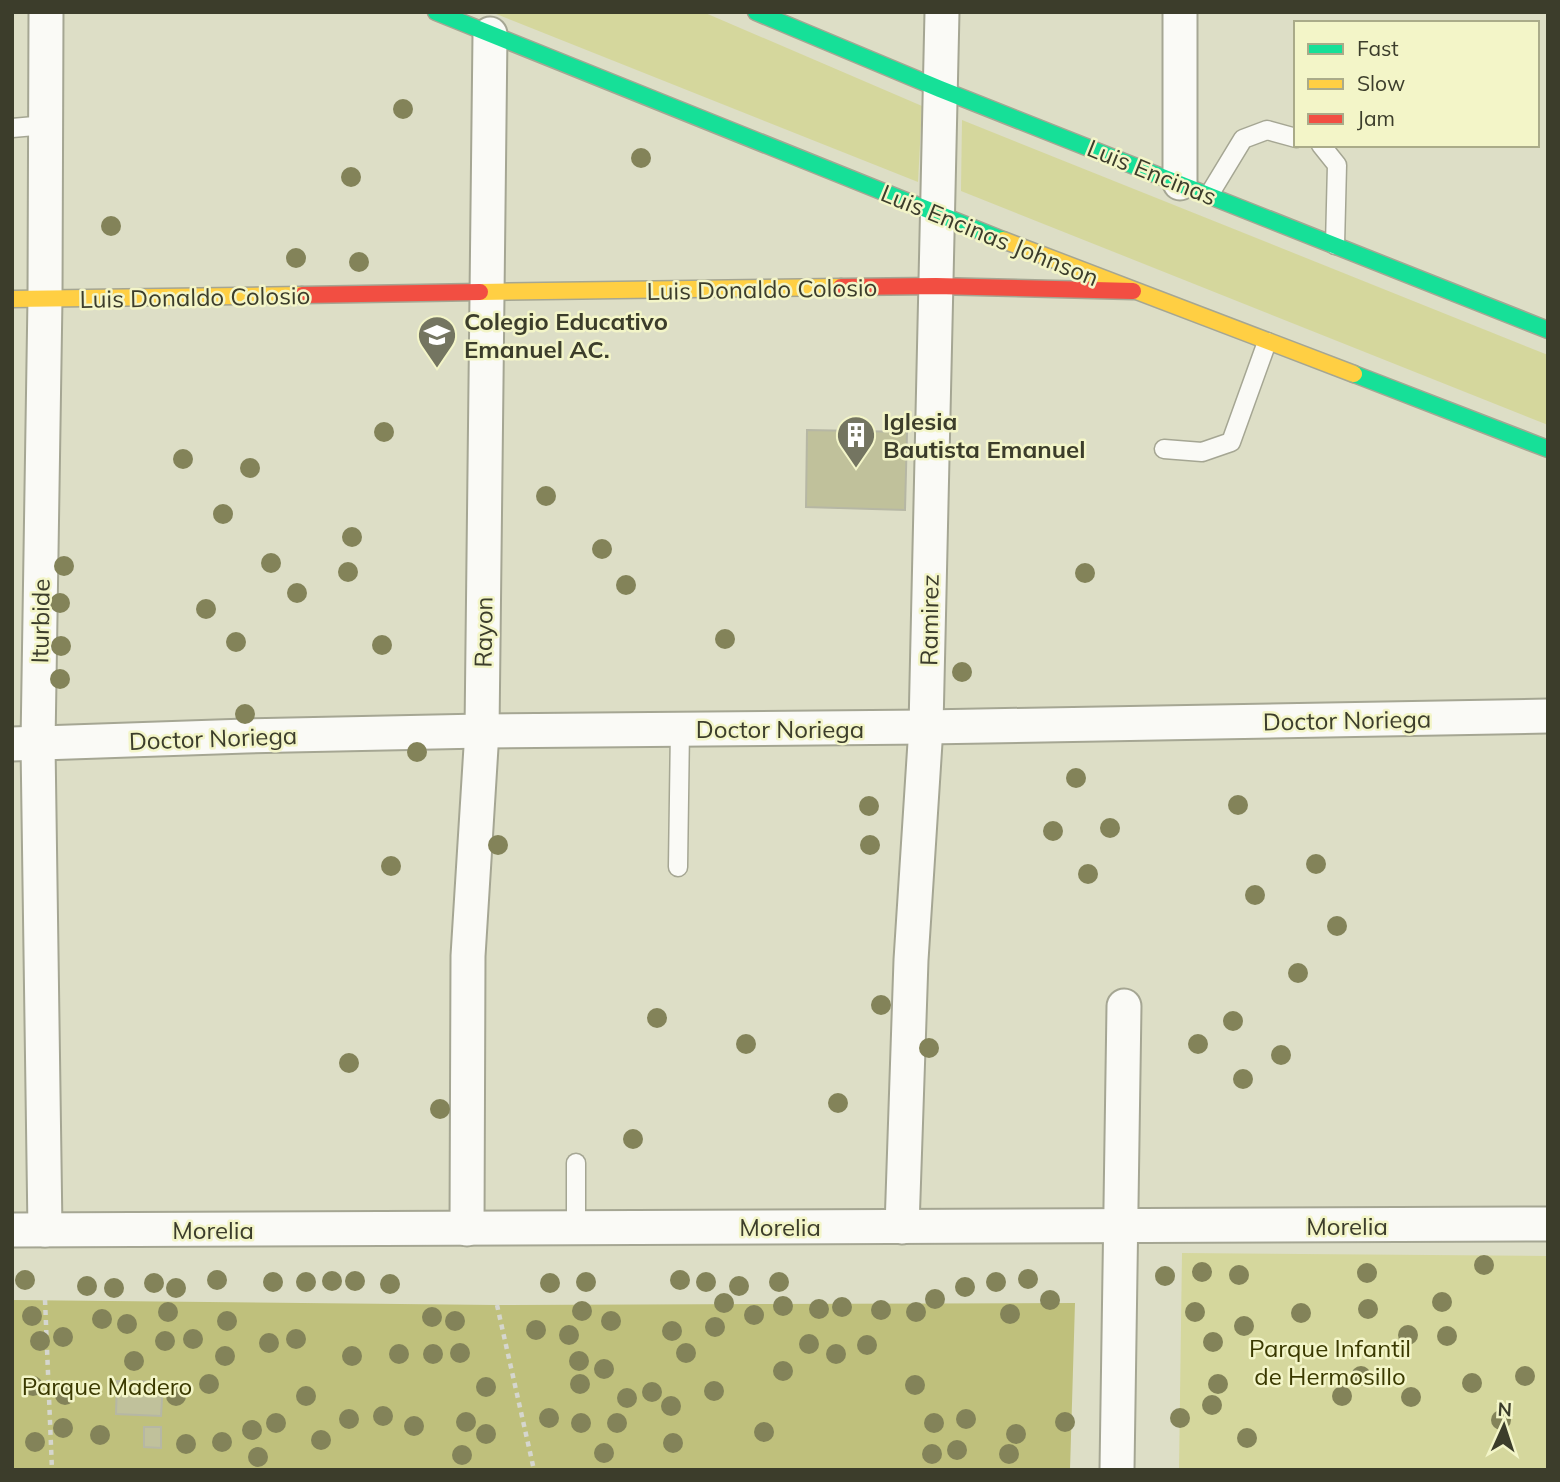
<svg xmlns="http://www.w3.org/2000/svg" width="1560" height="1482" font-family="Mulish,sans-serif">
	<rect width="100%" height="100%" fill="#dddec6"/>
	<g fill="#d5d79d">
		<path d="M 491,12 L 703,12 L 922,106 L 918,182 Z"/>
		<path d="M 962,120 L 1548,355 L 1548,425 L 961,191 Z"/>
		<path d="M 1182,1253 L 1548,1256 L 1548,1470 L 1179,1470 Z"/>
	</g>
	<path fill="#bfc07c" d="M 12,1300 L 497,1305 L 1075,1303 L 1070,1470 L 12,1470 Z"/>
	<g fill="#c0c19b" stroke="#b6b7a4" stroke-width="2">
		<path d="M 807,430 L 907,432 L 905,510 L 806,507 Z"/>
		<path d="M 117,1381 L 163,1382 L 161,1416 L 116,1414 Z"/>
		<path d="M 144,1427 L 161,1427 L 161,1448 L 144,1447 Z"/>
	</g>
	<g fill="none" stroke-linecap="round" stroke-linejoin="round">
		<g stroke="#a5a693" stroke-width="21">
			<g id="lane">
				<path d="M 12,128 L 46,125"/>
				<path d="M 1321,145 L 1337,165 L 1335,245"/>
				<path d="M 1209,195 L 1243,139 L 1267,130 L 1296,138"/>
				<path d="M 1164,449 L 1202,452 L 1231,442 L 1267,342"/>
				<path d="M 678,867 L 680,729"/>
				<path d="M 576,1229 L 576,1163"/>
			</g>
		</g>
		<g stroke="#a5a693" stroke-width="37">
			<g id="street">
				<path d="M 1180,183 L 1180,12"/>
				<path d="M 12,744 L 246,736 L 482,731 L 926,727 L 1548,716"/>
				<path d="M 902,1227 L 911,960 L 926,727 L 942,12"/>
				<path d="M 467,1229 L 468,956 L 482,731 L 490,34"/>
				<path d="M 12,1230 L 1548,1224"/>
				<path d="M 45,1230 L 38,744 L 45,298 L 46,12"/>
				<path d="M 1117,1470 L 1124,1006"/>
			</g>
		</g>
		<g stroke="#a5a693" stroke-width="19">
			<g id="fast">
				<path d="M 436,12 L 1003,240"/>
				<path d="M 756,12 L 940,89 L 1548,330"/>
				<path d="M 1354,374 L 1548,449"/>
			</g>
		</g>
		<g stroke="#a5a693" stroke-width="19">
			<g id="slow">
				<path d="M 1003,240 L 1354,374"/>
				<path d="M 480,292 L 841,287"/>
				<path d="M 12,299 L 302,295"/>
			</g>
		</g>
		<g stroke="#a5a693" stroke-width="19">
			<g id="jam">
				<path d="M 841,287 L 936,286 L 1133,291"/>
				<path d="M 302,295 L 480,292"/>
			</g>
		</g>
		<g stroke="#d5d6ce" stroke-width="4.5" stroke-dasharray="5 5" stroke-linecap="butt">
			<path d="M 45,1300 L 52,1470"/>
			<path d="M 497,1305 L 534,1470"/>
		</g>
		<use href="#lane" stroke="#fafaf6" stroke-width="18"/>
		<use href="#street" stroke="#fafaf6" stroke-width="33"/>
		<use href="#fast" stroke="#16e098" stroke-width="16"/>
		<use href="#slow" stroke="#ffcf43" stroke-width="16"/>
		<use href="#jam" stroke="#f24e42" stroke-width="16"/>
	</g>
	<g fill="#838359">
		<circle cx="403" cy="109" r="10"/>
		<circle cx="641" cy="158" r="10"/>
		<circle cx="351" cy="177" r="10"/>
		<circle cx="111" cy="226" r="10"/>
		<circle cx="296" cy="258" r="10"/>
		<circle cx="359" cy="262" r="10"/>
		<circle cx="384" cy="432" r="10"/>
		<circle cx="183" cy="459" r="10"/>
		<circle cx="250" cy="468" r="10"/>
		<circle cx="546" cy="496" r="10"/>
		<circle cx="223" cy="514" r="10"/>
		<circle cx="352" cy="537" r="10"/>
		<circle cx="602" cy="549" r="10"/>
		<circle cx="271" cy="563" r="10"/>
		<circle cx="64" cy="566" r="10"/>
		<circle cx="348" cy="572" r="10"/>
		<circle cx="1085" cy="573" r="10"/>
		<circle cx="626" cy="585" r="10"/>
		<circle cx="297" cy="593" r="10"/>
		<circle cx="60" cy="603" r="10"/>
		<circle cx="206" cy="609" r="10"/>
		<circle cx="725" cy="639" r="10"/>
		<circle cx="236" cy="642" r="10"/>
		<circle cx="382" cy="645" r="10"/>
		<circle cx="61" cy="646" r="10"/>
		<circle cx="962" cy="672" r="10"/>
		<circle cx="60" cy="679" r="10"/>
		<circle cx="245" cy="714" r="10"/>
		<circle cx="417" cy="752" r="10"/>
		<circle cx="1076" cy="778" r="10"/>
		<circle cx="1238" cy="805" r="10"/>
		<circle cx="869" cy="806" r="10"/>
		<circle cx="1110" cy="828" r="10"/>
		<circle cx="1053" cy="831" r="10"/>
		<circle cx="498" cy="845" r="10"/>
		<circle cx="870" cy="845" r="10"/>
		<circle cx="1316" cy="864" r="10"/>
		<circle cx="391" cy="866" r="10"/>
		<circle cx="1088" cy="874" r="10"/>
		<circle cx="1255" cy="895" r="10"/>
		<circle cx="1337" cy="926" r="10"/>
		<circle cx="1298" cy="973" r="10"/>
		<circle cx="881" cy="1005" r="10"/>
		<circle cx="657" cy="1018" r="10"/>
		<circle cx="1233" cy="1021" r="10"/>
		<circle cx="746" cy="1044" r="10"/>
		<circle cx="1198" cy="1044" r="10"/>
		<circle cx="929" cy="1048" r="10"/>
		<circle cx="1281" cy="1055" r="10"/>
		<circle cx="349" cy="1063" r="10"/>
		<circle cx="1243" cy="1079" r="10"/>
		<circle cx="838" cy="1103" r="10"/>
		<circle cx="440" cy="1109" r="10"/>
		<circle cx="633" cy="1139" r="10"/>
		<circle cx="1484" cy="1265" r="10"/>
		<circle cx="1202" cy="1272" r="10"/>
		<circle cx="1367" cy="1273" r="10"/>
		<circle cx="1239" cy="1275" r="10"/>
		<circle cx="1165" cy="1276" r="10"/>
		<circle cx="1028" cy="1279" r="10"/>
		<circle cx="25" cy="1280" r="10"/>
		<circle cx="217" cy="1280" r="10"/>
		<circle cx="680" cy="1280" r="10"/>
		<circle cx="332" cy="1281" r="10"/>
		<circle cx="355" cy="1281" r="10"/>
		<circle cx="273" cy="1282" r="10"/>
		<circle cx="306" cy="1282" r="10"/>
		<circle cx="586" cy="1282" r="10"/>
		<circle cx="706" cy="1282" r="10"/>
		<circle cx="779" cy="1282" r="10"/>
		<circle cx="996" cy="1282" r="10"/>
		<circle cx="154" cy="1283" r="10"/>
		<circle cx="550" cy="1283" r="10"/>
		<circle cx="390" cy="1284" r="10"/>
		<circle cx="87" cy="1286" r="10"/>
		<circle cx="739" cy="1286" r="10"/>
		<circle cx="965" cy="1287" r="10"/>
		<circle cx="114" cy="1288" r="10"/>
		<circle cx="176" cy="1288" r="10"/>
		<circle cx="935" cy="1299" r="10"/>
		<circle cx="1050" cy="1300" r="10"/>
		<circle cx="1442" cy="1302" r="10"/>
		<circle cx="724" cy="1303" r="10"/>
		<circle cx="783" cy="1306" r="10"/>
		<circle cx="842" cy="1307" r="10"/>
		<circle cx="819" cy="1309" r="10"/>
		<circle cx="1368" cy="1309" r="10"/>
		<circle cx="881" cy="1310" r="10"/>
		<circle cx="582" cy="1311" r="10"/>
		<circle cx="168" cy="1312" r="10"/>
		<circle cx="916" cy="1312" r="10"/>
		<circle cx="1195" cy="1312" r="10"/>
		<circle cx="1301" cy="1313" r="10"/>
		<circle cx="1010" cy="1314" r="10"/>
		<circle cx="754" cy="1315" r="10"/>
		<circle cx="32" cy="1316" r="10"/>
		<circle cx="432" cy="1317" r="10"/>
		<circle cx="102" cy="1319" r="10"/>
		<circle cx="227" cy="1321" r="10"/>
		<circle cx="455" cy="1321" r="10"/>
		<circle cx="611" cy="1321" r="10"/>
		<circle cx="127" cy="1324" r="10"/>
		<circle cx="1244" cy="1326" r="10"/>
		<circle cx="715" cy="1327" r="10"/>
		<circle cx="536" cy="1330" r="10"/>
		<circle cx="672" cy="1331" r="10"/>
		<circle cx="569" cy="1335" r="10"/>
		<circle cx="1408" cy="1335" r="10"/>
		<circle cx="1447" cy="1336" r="10"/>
		<circle cx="63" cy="1337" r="10"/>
		<circle cx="193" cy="1339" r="10"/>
		<circle cx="296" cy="1339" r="10"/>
		<circle cx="40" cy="1341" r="10"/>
		<circle cx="165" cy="1341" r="10"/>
		<circle cx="1213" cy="1342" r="10"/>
		<circle cx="269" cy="1343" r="10"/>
		<circle cx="809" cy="1344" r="10"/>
		<circle cx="867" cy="1345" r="10"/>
		<circle cx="460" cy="1353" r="10"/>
		<circle cx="686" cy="1353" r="10"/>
		<circle cx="399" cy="1354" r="10"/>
		<circle cx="433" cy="1354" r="10"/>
		<circle cx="836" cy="1354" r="10"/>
		<circle cx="225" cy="1356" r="10"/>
		<circle cx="352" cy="1356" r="10"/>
		<circle cx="134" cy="1361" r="10"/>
		<circle cx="579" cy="1361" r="10"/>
		<circle cx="604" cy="1369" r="10"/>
		<circle cx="783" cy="1371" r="10"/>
		<circle cx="1361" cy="1376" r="10"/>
		<circle cx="1525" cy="1376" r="10"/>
		<circle cx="1472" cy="1383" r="10"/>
		<circle cx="209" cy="1384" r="10"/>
		<circle cx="580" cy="1384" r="10"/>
		<circle cx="1218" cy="1384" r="10"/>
		<circle cx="915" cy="1385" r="10"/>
		<circle cx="33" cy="1386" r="10"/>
		<circle cx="486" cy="1387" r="10"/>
		<circle cx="714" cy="1391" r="10"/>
		<circle cx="652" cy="1392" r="10"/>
		<circle cx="65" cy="1395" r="10"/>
		<circle cx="176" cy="1396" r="10"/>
		<circle cx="306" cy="1396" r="10"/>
		<circle cx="1342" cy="1396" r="10"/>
		<circle cx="1411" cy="1397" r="10"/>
		<circle cx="627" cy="1398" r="10"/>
		<circle cx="1212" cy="1405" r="10"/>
		<circle cx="671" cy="1406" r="10"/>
		<circle cx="383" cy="1416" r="10"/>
		<circle cx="549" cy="1418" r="10"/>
		<circle cx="1180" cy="1418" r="10"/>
		<circle cx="349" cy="1419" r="10"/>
		<circle cx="966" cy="1419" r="10"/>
		<circle cx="1501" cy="1420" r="10"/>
		<circle cx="466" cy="1422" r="10"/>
		<circle cx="1065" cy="1422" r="10"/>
		<circle cx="276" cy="1423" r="10"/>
		<circle cx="581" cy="1423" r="10"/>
		<circle cx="617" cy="1423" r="10"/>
		<circle cx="934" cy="1423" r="10"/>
		<circle cx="414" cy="1426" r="10"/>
		<circle cx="63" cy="1428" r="10"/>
		<circle cx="252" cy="1430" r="10"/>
		<circle cx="764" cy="1432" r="10"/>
		<circle cx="486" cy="1434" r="10"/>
		<circle cx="1016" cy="1434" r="10"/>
		<circle cx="100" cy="1435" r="10"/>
		<circle cx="1247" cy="1438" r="10"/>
		<circle cx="321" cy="1440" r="10"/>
		<circle cx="35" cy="1442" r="10"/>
		<circle cx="222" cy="1442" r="10"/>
		<circle cx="673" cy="1443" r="10"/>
		<circle cx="186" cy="1444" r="10"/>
		<circle cx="957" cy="1450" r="10"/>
		<circle cx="604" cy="1453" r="10"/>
		<circle cx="932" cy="1454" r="10"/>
		<circle cx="1009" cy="1454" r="10"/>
		<circle cx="462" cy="1455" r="10"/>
		<circle cx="258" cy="1457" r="10"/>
	</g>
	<defs>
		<g id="school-pin" transform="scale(2.0125)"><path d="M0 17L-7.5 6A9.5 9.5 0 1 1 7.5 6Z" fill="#747561" stroke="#f3f5c8"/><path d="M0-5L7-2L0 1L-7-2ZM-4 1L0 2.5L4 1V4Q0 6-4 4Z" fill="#fff"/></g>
		<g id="building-pin" transform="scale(2.0125)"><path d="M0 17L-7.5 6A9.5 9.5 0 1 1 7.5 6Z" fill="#747561" stroke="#f3f5c8"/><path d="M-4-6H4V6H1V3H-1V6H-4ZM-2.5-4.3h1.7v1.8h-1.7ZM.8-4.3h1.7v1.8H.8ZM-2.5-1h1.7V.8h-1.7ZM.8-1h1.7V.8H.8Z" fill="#fff"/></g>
	</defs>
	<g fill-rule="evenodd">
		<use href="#school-pin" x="437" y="335"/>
		<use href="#building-pin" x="856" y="435"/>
	</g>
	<g text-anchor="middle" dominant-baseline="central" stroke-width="5" stroke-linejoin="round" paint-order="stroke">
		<g font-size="24" fill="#3c3d2b" stroke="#f3f5c8">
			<text transform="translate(1152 172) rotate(22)">Luis Encinas</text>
			<text transform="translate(990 235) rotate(22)">Luis Encinas Johnson</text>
			<text transform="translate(762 289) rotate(-1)">Luis Donaldo Colosio</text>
			<text transform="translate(195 297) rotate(-1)">Luis Donaldo Colosio</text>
			<text transform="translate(929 620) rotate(-89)">Ramirez</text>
			<text transform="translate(40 621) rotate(-89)">Iturbide</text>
			<text transform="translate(483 632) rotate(-89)">Rayon</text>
			<text transform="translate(1347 720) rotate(-1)">Doctor Noriega</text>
			<text x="780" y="729">Doctor Noriega</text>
			<text transform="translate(213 738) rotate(-2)">Doctor Noriega</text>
			<text x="1347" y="1226">Morelia</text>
			<text x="780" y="1227">Morelia</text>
			<text x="213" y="1230">Morelia</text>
		</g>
		<g font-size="24" font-weight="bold" fill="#3c3d2b" stroke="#f3f5c8" text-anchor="start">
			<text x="464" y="321">Colegio Educativo<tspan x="464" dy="28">Emanuel AC.</tspan></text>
			<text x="883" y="421">Iglesia<tspan x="883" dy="28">Bautista Emanuel</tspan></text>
		</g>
		<g font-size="24" fill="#3a3900" stroke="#f3f5c8">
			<text x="1330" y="1348">Parque Infantil<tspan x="1330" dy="28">de Hermosillo</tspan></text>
			<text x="107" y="1386">Parque Madero</text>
		</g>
	</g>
	<rect width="1560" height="1482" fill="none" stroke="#3c3d2b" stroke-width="28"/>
	<rect x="1294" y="21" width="245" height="126" fill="#f3f5c8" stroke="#aaab89" stroke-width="2"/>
	<rect x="1308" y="44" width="35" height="10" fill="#16e098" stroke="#aaab89" stroke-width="2"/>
	<text x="1357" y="56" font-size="21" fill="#3c3d2b">Fast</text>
	<rect x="1308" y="79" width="35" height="10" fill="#ffcf43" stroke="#aaab89" stroke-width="2"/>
	<text x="1357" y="91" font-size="21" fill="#3c3d2b">Slow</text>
	<rect x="1308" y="114" width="35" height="10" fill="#f24e42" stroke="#aaab89" stroke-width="2"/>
	<text x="1357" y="126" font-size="21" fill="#3c3d2b">Jam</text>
	<g transform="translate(1504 1426) rotate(3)" stroke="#f3f5c8" stroke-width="5" paint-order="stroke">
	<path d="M0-5L12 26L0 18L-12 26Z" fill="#3c3d2b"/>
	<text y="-10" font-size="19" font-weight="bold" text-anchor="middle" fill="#3c3d2b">N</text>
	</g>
</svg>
